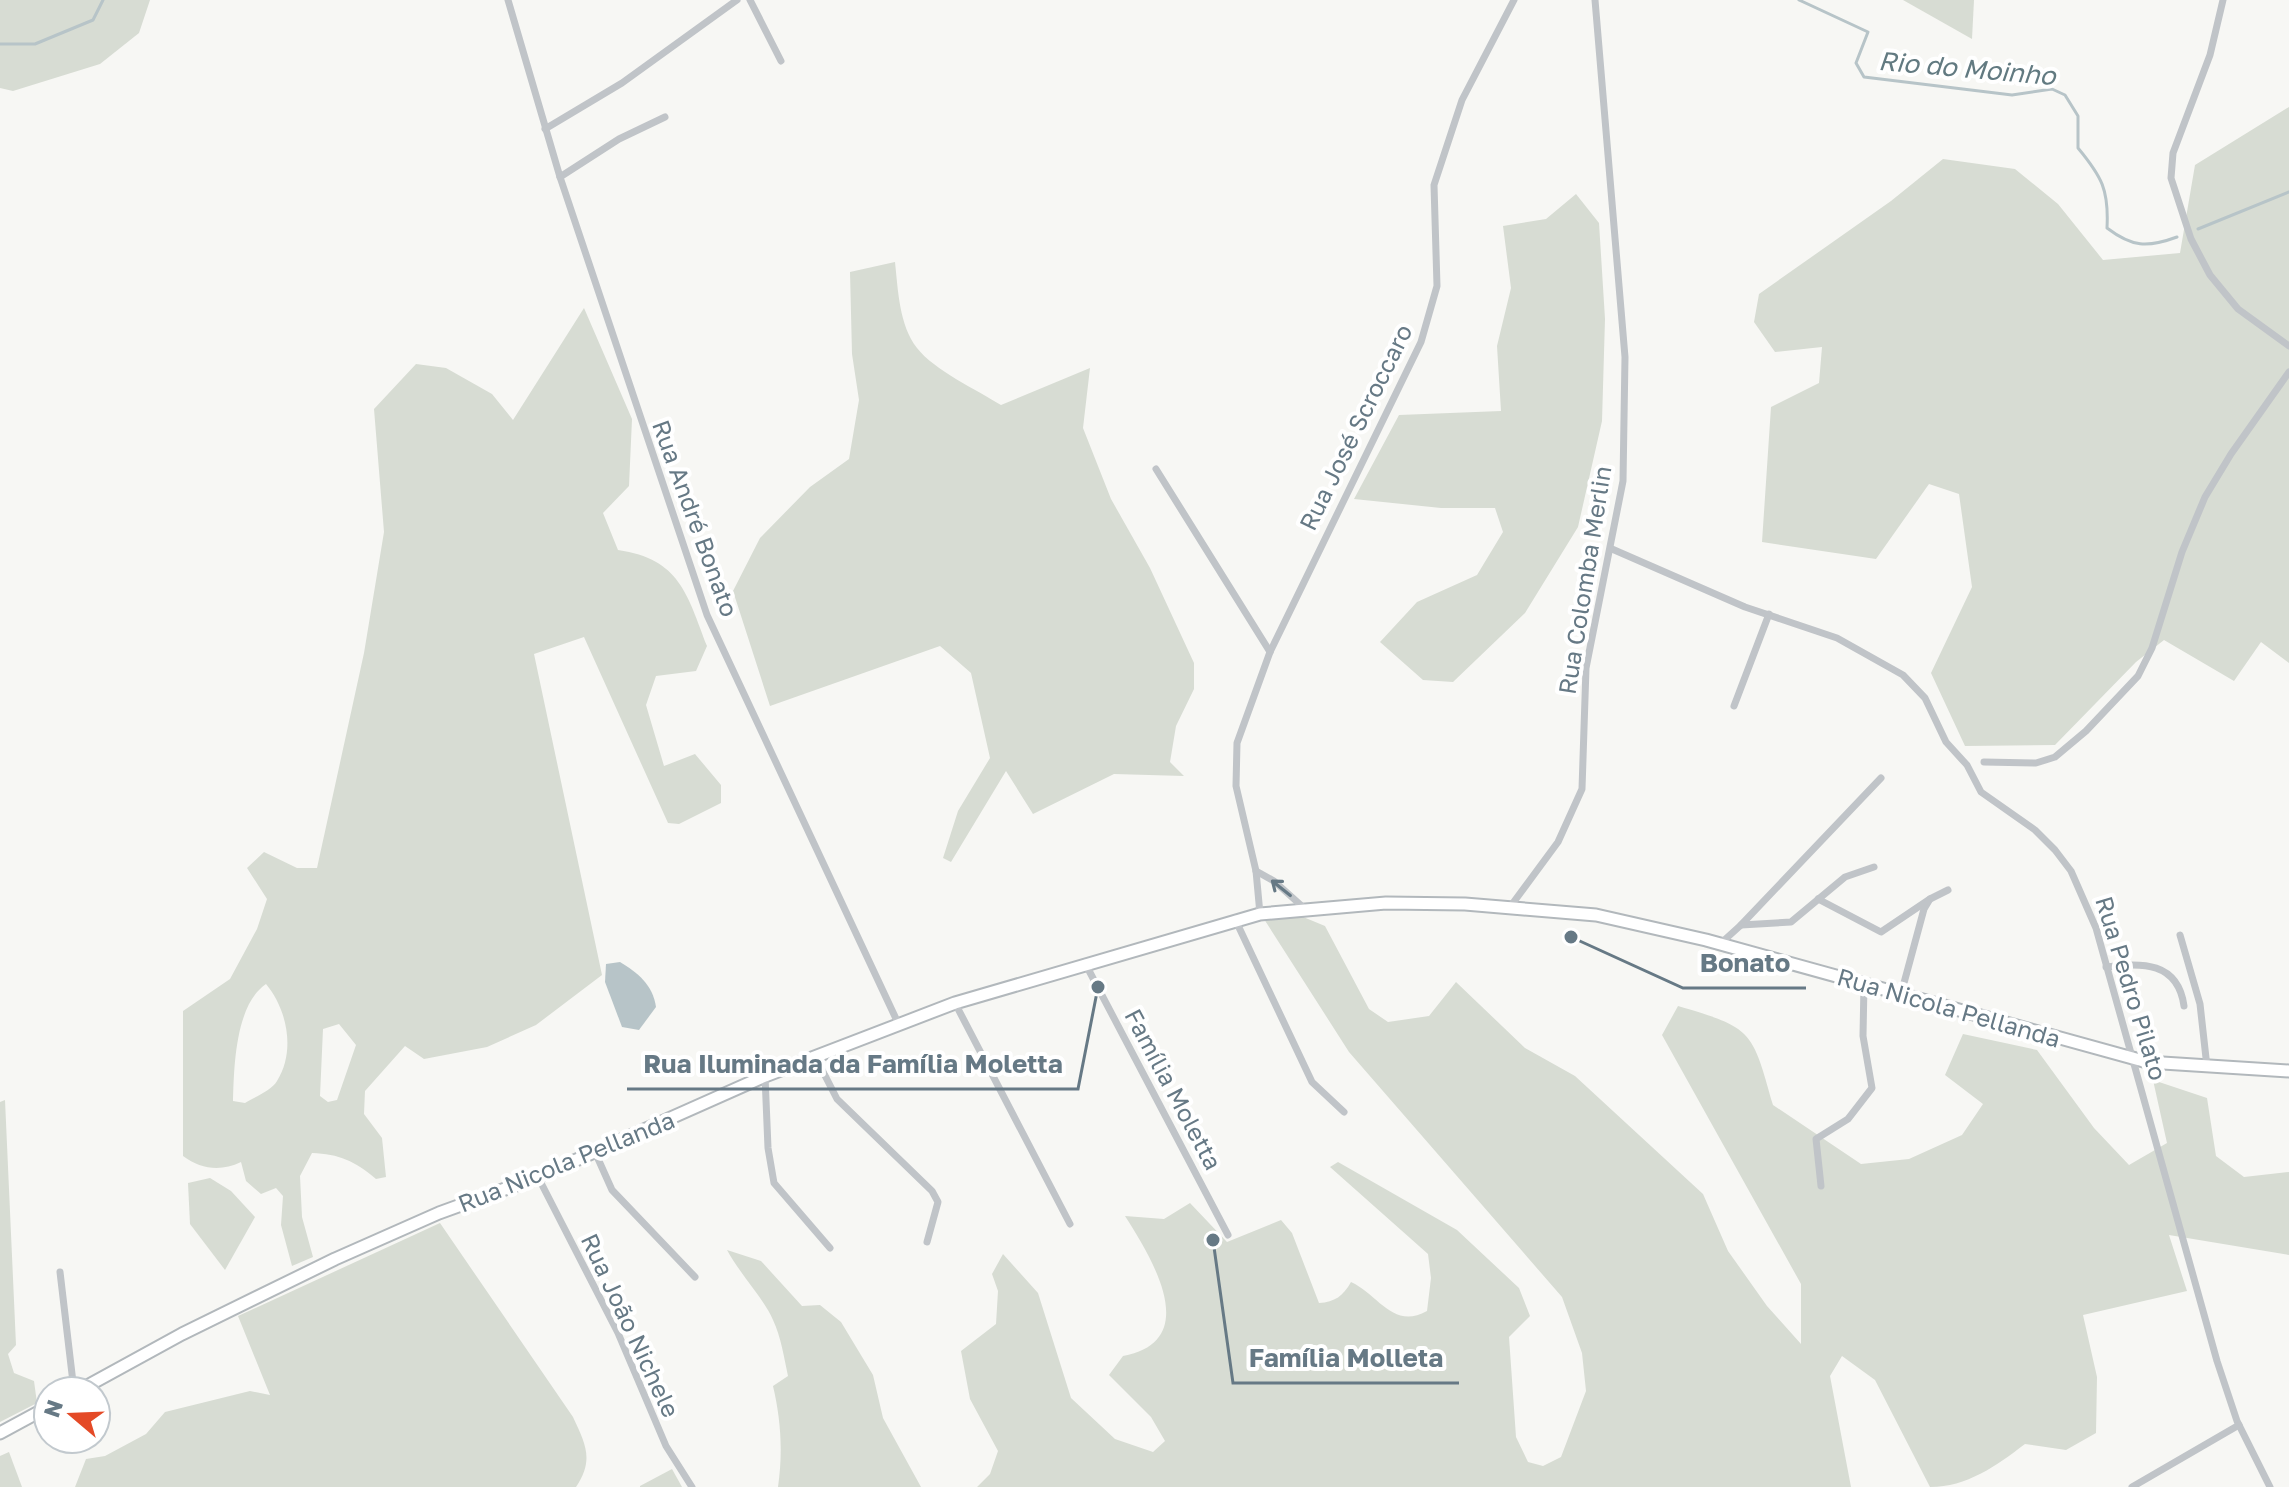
<svg xmlns="http://www.w3.org/2000/svg" width="2289" height="1487" font-family="'Golos Text',sans-serif">
	<rect width="100%" height="100%" fill="#f7f7f4"/>
	<g fill="#d7dcd3" fill-rule="evenodd">
		<path d="M 0,0 L 150,0 L 139,33 L 100,64 L 13,91 L 0,88 Z"/>
		<path d="M 1903,0 L 1974,0 L 1972,39 Z"/>
		<path d="M 2289,107 L 2289,663 L 2261,642 L 2234,681 L 2164,640 L 2136,662 L 2055,745 L 1965,746 L 1931,673 L 1972,587 L 1959,494 L 1929,484 L 1876,559 L 1762,542 L 1771,407 L 1819,383 L 1822,347 L 1775,352 L 1754,322 L 1759,294 L 1891,201 L 1943,159 L 2015,169 L 2058,204 L 2103,260 L 2180,253 L 2195,165 Z"/>
		<path d="M 1576,194 L 1599,223 L 1605,319 L 1602,421 L 1578,527 L 1525,613 L 1453,682 L 1423,680 L 1380,642 L 1417,602 L 1477,575 L 1503,532 L 1495,508 L 1441,508 L 1354,499 L 1399,415 L 1501,411 L 1497,346 L 1511,288 L 1503,226 L 1546,219 Z"/>
		<path d="M 895,262 C 898,289 899,325 917,348 C 934,370 977,390 1001,405 L 1090,368 L 1083,428 L 1111,499 L 1150,568 L 1194,663 L 1194,689 L 1176,726 L 1170,762 L 1184,776 L 1114,774 L 1033,814 L 1006,771 L 951,862 L 943,858 L 958,811 L 990,758 L 971,673 L 940,646 L 770,706 L 733,591 L 760,538 L 810,487 L 849,459 L 859,400 L 852,354 L 850,272 Z"/>
		<path d="M 584,308 L 632,419 L 629,486 L 603,513 L 618,550 C 680,559 687,594 707,646 L 696,671 L 656,676 L 646,705 L 664,766 L 695,754 L 721,785 L 721,803 L 679,824 L 668,823 L 584,637 L 534,654 L 602,975 L 536,1025 L 487,1047 L 424,1059 L 405,1046 L 365,1091 L 364,1114 L 382,1138 L 386,1177 L 376,1179 C 355,1161 339,1154 312,1153 L 300,1176 L 302,1217 L 313,1257 L 292,1266 L 281,1225 L 283,1196 L 276,1188 L 261,1194 L 246,1181 L 241,1162 C 220,1172 201,1169 183,1156 L 183,1011 L 230,979 L 257,929 L 267,899 L 247,868 L 264,852 L 297,868 L 317,868 L 364,653 L 384,532 L 374,409 L 416,364 L 446,368 L 492,394 L 513,420 ZM 266,984 C 287,1009 296,1051 277,1081 C 272,1090 255,1097 245,1103 L 233,1101 C 234,1068 235,1005 266,984 ZM 339,1024 L 356,1045 L 337,1100 L 328,1102 L 320,1096 L 323,1029 Z"/>
		<path d="M 1296,914 L 1325,926 L 1369,1009 L 1388,1022 L 1429,1016 L 1456,982 L 1525,1048 L 1575,1076 L 1703,1194 L 1728,1251 L 1767,1306 L 1801,1344 L 1801,1284 L 1662,1035 L 1678,1006 C 1753,1028 1752,1030 1773,1105 L 1861,1164 L 1909,1159 L 1962,1135 L 1983,1104 L 1945,1075 L 1963,1034 L 2037,1050 L 2094,1128 L 2129,1165 L 2167,1143 L 2153,1080 L 2207,1098 L 2216,1156 L 2244,1177 L 2289,1172 L 2289,1255 L 2169,1235 L 2187,1291 L 2083,1315 L 2097,1377 L 2096,1433 L 2066,1450 L 2025,1444 C 1996,1466 1967,1487 1930,1487 L 1875,1380 L 1842,1356 L 1830,1376 L 1851,1487 L 977,1487 L 990,1474 L 998,1451 L 970,1399 L 961,1351 L 996,1324 L 998,1291 L 992,1274 L 1003,1254 L 1038,1293 L 1071,1398 L 1115,1439 L 1153,1452 L 1165,1441 L 1151,1417 L 1109,1375 L 1123,1356 C 1204,1341 1151,1257 1125,1216 L 1164,1219 L 1190,1203 L 1227,1242 L 1281,1220 L 1292,1233 L 1319,1303 C 1335,1302 1343,1296 1351,1282 C 1379,1295 1393,1330 1427,1311 L 1431,1278 L 1428,1254 L 1330,1167 L 1338,1162 L 1457,1230 L 1519,1288 L 1530,1316 L 1509,1337 L 1516,1437 L 1528,1462 L 1543,1466 L 1561,1457 L 1586,1391 L 1582,1353 L 1562,1297 L 1349,1052 L 1264,919 Z"/>
		<path d="M 5,1100 L 16,1345 L 8,1354 L 14,1373 L 34,1381 L 37,1403 L 0,1422 L 0,1102 Z"/>
		<path d="M 210,1178 L 231,1191 L 255,1217 L 225,1270 L 190,1224 L 188,1183 Z"/>
		<path d="M 440,1223 L 573,1417 C 586,1445 594,1460 576,1487 L 75,1487 L 86,1459 L 105,1456 L 146,1434 L 165,1412 L 250,1391 L 270,1395 L 238,1316 Z"/>
		<path d="M 727,1250 L 761,1261 L 802,1306 L 820,1305 L 841,1322 L 873,1375 L 883,1418 L 921,1487 L 778,1487 C 783,1452 781,1420 773,1386 L 788,1376 C 784,1357 781,1337 773,1320 C 764,1299 740,1274 727,1250 Z"/>
		<path d="M 9,1452 L 22,1487 L 0,1487 L 0,1456 Z"/>
		<path d="M 672,1469 L 682,1487 L 640,1487 L 640,1486 Z"/>
	</g>
	<path fill="#b7c4c8" d="M 620,962 C 637,972 653,985 656,1007 L 639,1030 L 622,1027 L 605,982 L 606,964 Z"/>
	<g fill="none" stroke-linecap="round" stroke-linejoin="round">
		<g stroke="#b7c4c8" stroke-width="3">
			<path d="M 1799,0 L 1868,32 L 1856,63 L 1864,77 L 2012,95 L 2052,89 L 2065,95 L 2078,116 L 2078,148 C 2102,177 2109,190 2107,228 C 2132,247 2147,248 2177,237"/>
			<path d="M 0,44 L 35,44 L 93,20 L 103,0"/>
			<path d="M 2198,229 L 2289,192"/>
		</g>
		<g stroke="#b2b8bc" stroke-width="15">
			<g id="secondary">
				<path d="M 78,1391 L 182,1334 L 335,1259 L 439,1213 L 538,1177 L 765,1076 L 955,1003 L 1260,914 L 1386,903 L 1465,904 L 1596,915 L 1706,940 L 2147,1062 L 2289,1071"/>
				<path d="M 0,1433 L 48,1407"/>
			</g>
		</g>
		<g stroke="#c0c4c8" stroke-width="7">
			<path d="M 508,0 L 560,177 L 707,615 L 898,1023"/>
			<path d="M 750,0 L 781,61"/>
			<path d="M 2223,0 L 2210,55 L 2173,153 L 2171,178 L 2191,239 L 2210,275 L 2238,309 L 2289,346"/>
			<path d="M 545,129 L 622,83 L 737,0"/>
			<path d="M 560,177 L 619,139 L 665,117"/>
			<path d="M 1156,469 L 1270,652"/>
			<path d="M 1612,549 L 1745,607 L 1837,638 L 1903,675 L 1925,698 L 1946,742 L 1967,765 L 1981,792 L 2035,830 L 2055,850 L 2071,871 L 2096,928 L 2217,1361 L 2237,1421 L 2270,1487"/>
			<path d="M 1734,706 L 1769,614"/>
			<path d="M 1984,762 L 2036,763 L 2055,757 L 2086,731 L 2138,676 L 2152,648 L 2182,552 L 2205,497 L 2231,454 L 2289,372"/>
			<path d="M 1256,871 L 1274,881 L 1304,908"/>
			<path d="M 1818,899 L 1881,932 L 1930,899"/>
			<path d="M 1510,907 L 1558,842 L 1582,789 L 1586,668 L 1623,481 L 1625,357 L 1595,0"/>
			<path d="M 1260,914 L 1256,871 L 1236,786 L 1237,743 L 1270,652 L 1421,342 L 1437,286 L 1434,185 L 1462,100 L 1514,0"/>
			<path d="M 1235,919 L 1312,1082 L 1344,1112"/>
			<path d="M 1741,925 L 1881,778"/>
			<path d="M 2180,935 L 2200,1004 L 2207,1067"/>
			<path d="M 1720,944 L 1741,925 L 1791,922 L 1845,877 L 1874,867"/>
			<path d="M 1085,963 L 1228,1235"/>
			<path d="M 2106,967 C 2142,962 2178,962 2184,1006"/>
			<path d="M 1901,994 L 1924,909 L 1930,899 L 1948,890"/>
			<path d="M 955,1003 L 1070,1224"/>
			<path d="M 815,1056 L 837,1099 L 932,1191 L 938,1202 L 927,1242"/>
			<path d="M 765,1076 L 768,1148 L 774,1183 L 830,1248"/>
			<path d="M 595,1152 L 612,1190 L 695,1277"/>
			<path d="M 538,1177 L 618,1333 L 666,1446 L 692,1487"/>
			<path d="M 1821,1186 L 1816,1139 L 1848,1119 L 1872,1088 L 1863,1036 L 1864,984"/>
			<path d="M 60,1272 L 74,1391"/>
			<path d="M 2132,1487 L 2239,1425"/>
		</g>
		<use href="#secondary" stroke="#fff" stroke-width="11"/>
	</g>
	<defs><path id="oneway-shaft" d="M-6 0H5M1.5-3L5.5 0L1.5 3" fill="none" stroke-width="1.6" stroke-linecap="round" stroke-linejoin="round" transform="scale(2)"/></defs>
	<use stroke="#667985" href="#oneway-shaft" transform="translate(1281 888) rotate(-141)"/>
	<g text-anchor="middle" dominant-baseline="central" stroke-width="8" stroke-linejoin="round" paint-order="stroke">
		<g font-size="24" fill="#667985" stroke="#fff">
			<text transform="translate(1355 427) rotate(-64)">Rua José Scroccaro</text>
			<text transform="translate(696 518) rotate(70)">Rua André Bonato</text>
			<text transform="translate(1584 580) rotate(-81)">Rua Colomba Merlin</text>
			<text transform="translate(2132 988) rotate(73)">Rua Pedro Pilato</text>
			<text transform="translate(1949 1007) rotate(16)">Rua Nicola Pellanda</text>
			<text transform="translate(1174 1089) rotate(62)">Família Moletta</text>
			<text transform="translate(566 1161) rotate(-22)">Rua Nicola Pellanda</text>
			<text transform="translate(631 1325) rotate(65)">Rua João Nichele</text>
		</g>
		<g font-size="26" font-style="italic" fill="#627a81" stroke="#fff">
			<text transform="translate(1967 68) rotate(5)">Rio do Moinho</text>
		</g>
	</g>
	<path fill="none" stroke="#667985" stroke-width="3" d="M1571 937L1683 988H1806M1098 987L1078 1089H627M1213 1240L1233 1383H1459"/>
	<g fill="#667985" stroke="#fff" stroke-width="3">
		<circle cx="1571" cy="937" r="8"/>
		<circle cx="1098" cy="987" r="8"/>
		<circle cx="1213" cy="1240" r="8"/>
	</g>
	<g font-size="26" text-anchor="middle" font-weight="bold" fill="#667985" stroke="#fff" stroke-width="8" stroke-linejoin="round" paint-order="stroke">
		<text x="1745" y="972">Bonato</text>
		<text x="853" y="1073">Rua Iluminada da Família Moletta</text>
		<text x="1346" y="1367">Família Molleta</text>
	</g>
	<g transform="translate(72 1415) rotate(289)"><circle r="38" fill="#ffffff" stroke="#c2c9ce" stroke-width="2"/>
	<path d="M0-6L14 30L0 20L-14 30Z" fill="#e44a27"/>
	<text y="-12" font-size="22" font-weight="bold" text-anchor="middle" fill="#667985">N</text>
	</g>
</svg>
